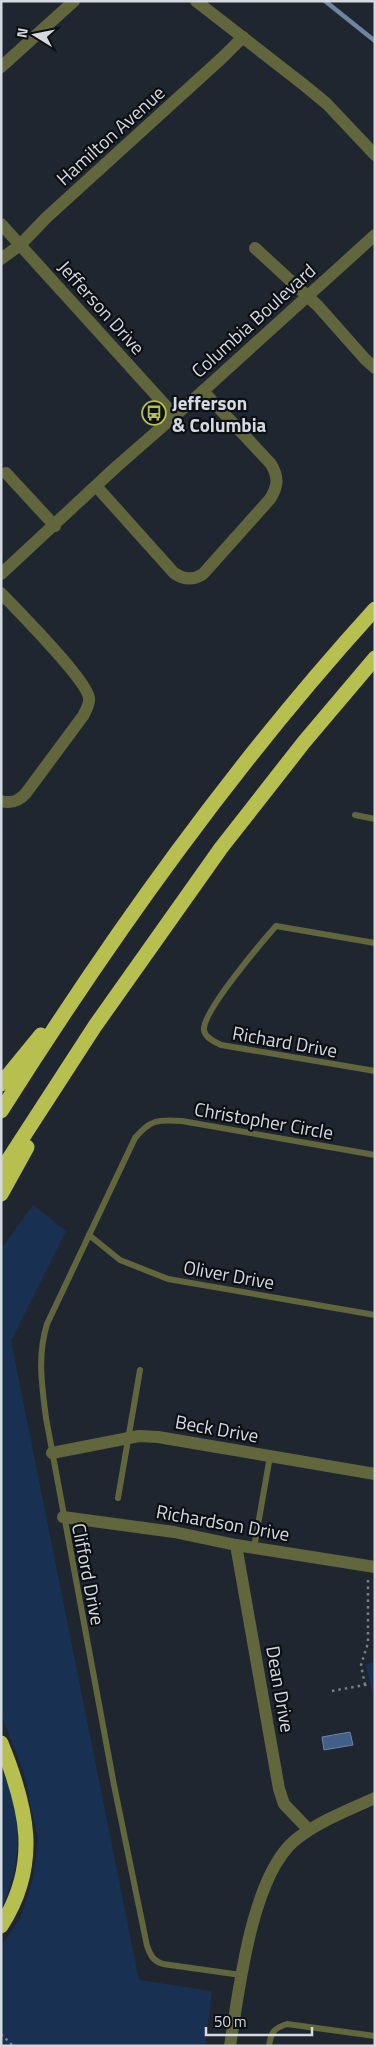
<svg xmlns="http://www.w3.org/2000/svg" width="376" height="2047" font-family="'Titillium Web',sans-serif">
	<rect width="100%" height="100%" fill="#202630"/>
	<g fill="#183153">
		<path d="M 33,1205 L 66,1231 L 11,1341 L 139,1980 L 212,1991 L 205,2046 L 1,2046 L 1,1946 L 21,1917 L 33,1879 L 38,1839 L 24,1773 L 1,1714 L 1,1249 Z"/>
		<path d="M 375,1662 L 375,1706 L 366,1664 Z"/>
		<path d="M 1,1768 C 5,1777 9,1785 12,1794 C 22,1827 18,1879 1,1909 Z"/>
	</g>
	<path fill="#415f88" stroke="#6d84a2" d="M 350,1732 L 353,1745 L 324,1750 L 322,1737 Z"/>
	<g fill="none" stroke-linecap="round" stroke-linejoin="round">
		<path stroke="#6d84a2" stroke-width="4.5" d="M 325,1 L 375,41"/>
		<g stroke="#797e86" stroke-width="2.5" stroke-dasharray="2.5 4" stroke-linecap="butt">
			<path d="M 365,1685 L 361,1665 L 368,1643 L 368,1578"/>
			<path d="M 332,1691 L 370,1684"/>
			<path d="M 1,2034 L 13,2046"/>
		</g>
		<g stroke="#62663d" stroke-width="6">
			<path d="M 355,815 L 375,819"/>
			<path d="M 375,943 L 276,926 C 262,942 202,1012 204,1030 C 205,1038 215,1042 221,1045 L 375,1071"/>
			<path d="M 89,1235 L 120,1260 L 168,1279 L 375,1315"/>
			<path d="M 118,1498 L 140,1370"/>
			<path d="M 254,1548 L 270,1456"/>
			<path d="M 241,1975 L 163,1964 C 152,1960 151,1956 147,1946 L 114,1785 L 46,1418 C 42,1386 37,1356 47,1324 L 135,1138 C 150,1120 158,1119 182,1121 L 375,1155"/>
			<path d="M 269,2046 C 271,2032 274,2028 287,2024 L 375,2036"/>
		</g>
		<g stroke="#62663d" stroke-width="12">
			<path d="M 196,1 L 304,85 L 327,104 L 375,155"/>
			<path d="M 1,67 L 74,1"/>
			<path d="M 1,224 L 175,416"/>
			<path d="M 255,248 L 318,306 L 365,359 L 375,368"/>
			<path d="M 1,259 L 20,245 L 47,217 L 223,57 L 243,37"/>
			<path d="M 6,473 L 55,526"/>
			<path d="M 96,486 L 174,573 C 184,580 194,580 203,574 L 270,499 C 278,486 279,478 271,464 L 203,391"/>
			<path d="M 1,574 L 115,468 L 203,391 L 375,235"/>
			<path d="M 1,593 C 17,610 87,680 89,698 C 90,704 86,710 83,716 L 26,793 C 19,801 12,804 1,801"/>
			<path d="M 52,1453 L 139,1436 L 158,1437 L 375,1474"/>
			<path d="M 63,1517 L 174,1532 L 236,1545 L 375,1567"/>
			<path d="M 236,1545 L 279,1789 L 284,1804 L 309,1830"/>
			<path d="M 230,2046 C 239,1990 251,1879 294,1841 C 317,1822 348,1810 375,1798"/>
		</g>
		<g stroke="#b7bf4f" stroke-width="15">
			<path d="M 1,1084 L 41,1035"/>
			<path d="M 1,1111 C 113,934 234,764 375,609"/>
			<path d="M 1,1171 L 95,1026 L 221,848 L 304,742 L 375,658"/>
			<path d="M 1,1194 L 27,1147"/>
			<path d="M 1,1743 C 27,1807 41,1864 1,1926"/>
		</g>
	</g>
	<defs>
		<g id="bus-ring" transform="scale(1.25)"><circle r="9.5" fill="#0c0f13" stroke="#b8c147" stroke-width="1.5"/><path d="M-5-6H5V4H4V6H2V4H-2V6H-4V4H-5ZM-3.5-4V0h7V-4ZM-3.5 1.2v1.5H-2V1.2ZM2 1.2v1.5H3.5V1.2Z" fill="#b8c147"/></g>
	</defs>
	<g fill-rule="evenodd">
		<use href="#bus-ring" x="154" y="413"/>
	</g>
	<g text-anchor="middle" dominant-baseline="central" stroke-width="4.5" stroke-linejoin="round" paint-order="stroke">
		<g font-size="19" fill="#d5d9e0" stroke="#0c0f13">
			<text transform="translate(110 135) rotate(-42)">Hamilton Avenue</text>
			<text transform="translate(102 307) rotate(48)">Jefferson Drive</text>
			<text transform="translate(253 320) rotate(-42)">Columbia Boulevard</text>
			<text transform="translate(285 1041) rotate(10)">Richard Drive</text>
			<text transform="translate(264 1120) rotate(10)">Christopher Circle</text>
			<text transform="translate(229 1274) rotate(10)">Oliver Drive</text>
			<text transform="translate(217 1428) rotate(10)">Beck Drive</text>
			<text transform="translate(223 1522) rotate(10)">Richardson Drive</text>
			<text transform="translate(89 1574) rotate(79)">Clifford Drive</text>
			<text transform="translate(281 1689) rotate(80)">Dean Drive</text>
		</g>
		<g font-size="19" font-weight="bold" fill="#d5d9e0" stroke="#0c0f13" text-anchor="start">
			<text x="172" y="402">Jefferson<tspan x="172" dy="22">&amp; Columbia</tspan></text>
		</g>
	</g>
	<rect width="376" height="2047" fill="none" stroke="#d5d9e0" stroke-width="5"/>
	<g transform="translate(35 35) rotate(280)" stroke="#0c0f13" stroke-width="4" paint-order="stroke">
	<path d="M0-4L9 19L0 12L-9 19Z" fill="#d5d9e0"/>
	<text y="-8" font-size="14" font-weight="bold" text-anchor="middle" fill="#d5d9e0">N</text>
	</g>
	<path d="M206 2027v8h106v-8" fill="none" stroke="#d5d9e0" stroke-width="2.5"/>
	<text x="214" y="2027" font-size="15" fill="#d5d9e0" stroke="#0c0f13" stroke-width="4" paint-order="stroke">50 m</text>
</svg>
